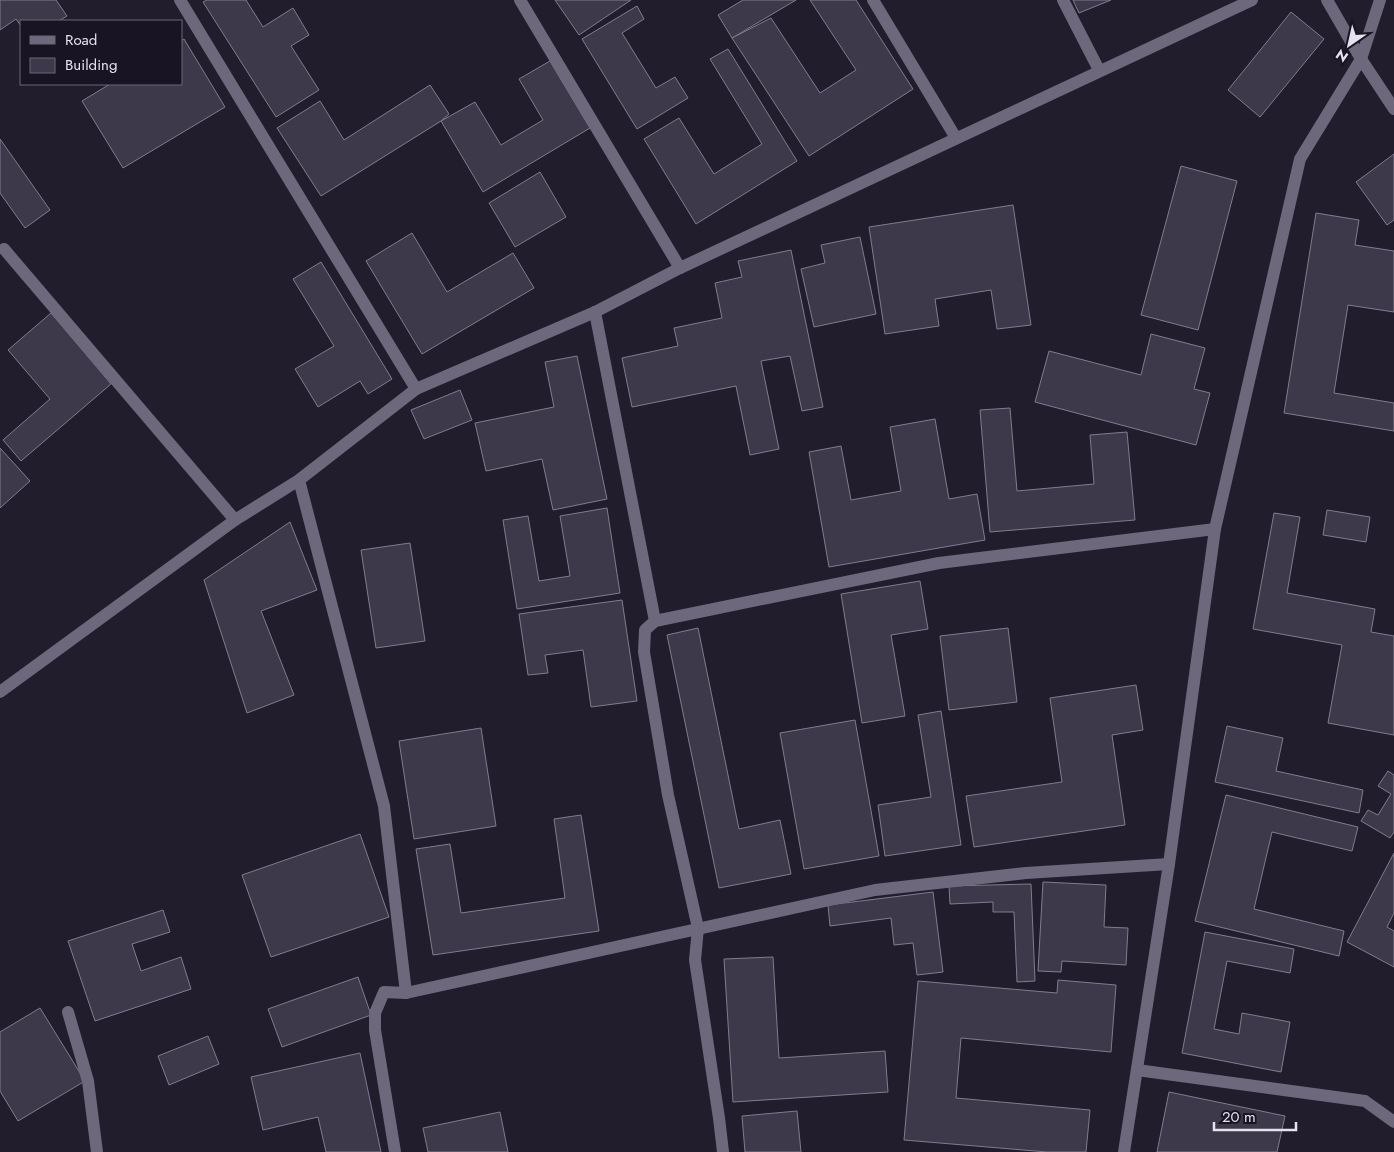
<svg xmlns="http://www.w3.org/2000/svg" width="1394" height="1152" font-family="Jost,sans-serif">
	<rect width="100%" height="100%" fill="#221d2d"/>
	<g fill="#3e394a" stroke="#817b8f">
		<path d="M 0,0 L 56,0 L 67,16 L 59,21 L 21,21 L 21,26 L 16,19 L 0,30 Z"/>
		<path d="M 207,0 L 246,0 L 263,27 L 293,8 L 309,35 L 291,46 L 319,90 L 276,117 L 203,2 Z"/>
		<path d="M 555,0 L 631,0 L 579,35 Z"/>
		<path d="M 743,0 L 796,0 L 732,38 L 718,15 Z"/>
		<path d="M 810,0 L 856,0 L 913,89 L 809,156 L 732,38 L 771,18 L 820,93 L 856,70 Z"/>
		<path d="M 1073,0 L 1111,0 L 1079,13 Z"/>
		<path d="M 637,6 L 644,19 L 622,33 L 656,88 L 675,77 L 688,98 L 637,129 L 582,39 Z"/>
		<path d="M 1291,12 L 1324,39 L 1260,117 L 1228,90 Z"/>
		<path d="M 184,39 L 225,107 L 123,168 L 82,101 L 110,84 L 181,84 L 181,41 Z"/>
		<path d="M 728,49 L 797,161 L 696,224 L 644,139 L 679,118 L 714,174 L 762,144 L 710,59 Z"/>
		<path d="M 550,61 L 590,128 L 483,192 L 441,121 L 475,102 L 501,145 L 543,120 L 519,79 Z"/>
		<path d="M 430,85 L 449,114 L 441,121 L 321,196 L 277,128 L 320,101 L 344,140 Z"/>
		<path d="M 0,139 L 50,210 L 25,228 L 0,193 Z"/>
		<path d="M 1394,154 L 1394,220 L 1387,225 L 1356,182 Z"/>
		<path d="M 1181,166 L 1237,181 L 1198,330 L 1141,315 Z"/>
		<path d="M 540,172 L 566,217 L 515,247 L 489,203 Z"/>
		<path d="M 1013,205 L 1031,325 L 997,329 L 991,290 L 935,299 L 939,326 L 885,334 L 869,227 Z"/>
		<path d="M 1316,213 L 1359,220 L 1355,245 L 1394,251 L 1394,312 L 1348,305 L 1334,393 L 1394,403 L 1394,431 L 1284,413 Z"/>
		<path d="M 412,233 L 447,292 L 513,253 L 534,288 L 422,354 L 366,261 Z"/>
		<path d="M 860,237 L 876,314 L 814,327 L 801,269 L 825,263 L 821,245 Z"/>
		<path d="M 791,250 L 823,407 L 802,411 L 790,356 L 761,361 L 779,449 L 750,455 L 736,386 L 632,407 L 622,358 L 678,346 L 674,328 L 722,318 L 715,283 L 742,277 L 738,261 Z"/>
		<path d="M 321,262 L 392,379 L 368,394 L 360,381 L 318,407 L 295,369 L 334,346 L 293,279 Z"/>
		<path d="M 51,313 L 111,384 L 21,461 L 3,440 L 50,399 L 8,350 Z"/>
		<path d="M 1151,334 L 1205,348 L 1194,389 L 1210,393 L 1196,445 L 1035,402 L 1049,351 L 1141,375 Z"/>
		<path d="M 577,356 L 607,499 L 553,510 L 542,459 L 486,471 L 475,423 L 554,407 L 545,362 Z"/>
		<path d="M 460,390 L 472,420 L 424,439 L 411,410 Z"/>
		<path d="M 1010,408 L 1017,491 L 1094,484 L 1090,435 L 1127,432 L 1135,520 L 990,532 L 980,410 Z"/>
		<path d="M 935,419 L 949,499 L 977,494 L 985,540 L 829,567 L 809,452 L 841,446 L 851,500 L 901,491 L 890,427 Z"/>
		<path d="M 0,448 L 30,481 L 0,508 Z"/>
		<path d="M 607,508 L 620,593 L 517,609 L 503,520 L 528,516 L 539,581 L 570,576 L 560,516 Z"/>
		<path d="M 1327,510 L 1370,517 L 1366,542 L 1323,535 Z"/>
		<path d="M 1274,513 L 1300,517 L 1287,593 L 1375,609 L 1371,632 L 1394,636 L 1394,735 L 1328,723 L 1342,645 L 1253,629 Z"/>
		<path d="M 290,522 L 317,590 L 261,611 L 294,695 L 247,713 L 204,580 Z"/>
		<path d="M 410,543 L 425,641 L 376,648 L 361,550 Z"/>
		<path d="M 920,581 L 928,629 L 891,635 L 905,716 L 862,723 L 841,594 Z"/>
		<path d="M 622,600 L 637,701 L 591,707 L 583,650 L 545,655 L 548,673 L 528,675 L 519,614 Z"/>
		<path d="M 698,628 L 739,829 L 780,820 L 791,874 L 719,888 L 667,635 Z"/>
		<path d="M 1008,628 L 1017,702 L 949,710 L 940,636 Z"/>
		<path d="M 1136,685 L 1143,730 L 1112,735 L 1125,825 L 974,847 L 966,796 L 1062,782 L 1050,698 Z"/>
		<path d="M 941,711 L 961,845 L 885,856 L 878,805 L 931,797 L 918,715 Z"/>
		<path d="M 855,720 L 879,856 L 804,869 L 780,733 Z"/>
		<path d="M 1227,726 L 1283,738 L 1276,771 L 1363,790 L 1359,813 L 1215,782 Z"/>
		<path d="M 481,728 L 496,826 L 414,839 L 399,741 Z"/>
		<path d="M 1388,771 L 1394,775 L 1394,832 L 1390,838 L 1361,821 L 1368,810 L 1378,815 L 1391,794 L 1378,786 Z"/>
		<path d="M 1226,795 L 1358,827 L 1352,851 L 1272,832 L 1254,909 L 1344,931 L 1339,956 L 1195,921 Z"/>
		<path d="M 581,815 L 599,931 L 433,955 L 416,849 L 450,844 L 461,913 L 565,898 L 554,819 Z"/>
		<path d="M 360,834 L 389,917 L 271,957 L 242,875 Z"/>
		<path d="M 1394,853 L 1394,913 L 1387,927 L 1394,931 L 1394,967 L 1347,942 Z"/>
		<path d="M 1043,882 L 1106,885 L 1104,927 L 1128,928 L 1126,965 L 1062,961 L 1061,972 L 1038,971 Z"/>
		<path d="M 1031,884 L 1035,981 L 1017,982 L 1014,912 L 993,912 L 993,902 L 950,904 L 949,886 Z"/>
		<path d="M 933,892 L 943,972 L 917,975 L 913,943 L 894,945 L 891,918 L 830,926 L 828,905 Z"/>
		<path d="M 163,910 L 170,932 L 132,944 L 141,971 L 181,957 L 191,989 L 95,1021 L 68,941 Z"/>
		<path d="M 1205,932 L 1294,949 L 1290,973 L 1227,961 L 1214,1029 L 1239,1034 L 1242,1013 L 1290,1022 L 1281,1072 L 1182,1053 Z"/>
		<path d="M 773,957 L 779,1058 L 885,1051 L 888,1092 L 733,1102 L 724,959 Z"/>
		<path d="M 358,977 L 371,1015 L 282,1047 L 268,1009 Z"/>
		<path d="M 1058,980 L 1116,985 L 1111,1052 L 961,1038 L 956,1098 L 1090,1110 L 1086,1152 L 1047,1152 L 904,1140 L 918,981 L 1057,993 Z"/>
		<path d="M 40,1008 L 85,1081 L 18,1121 L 0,1091 L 0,1032 Z"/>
		<path d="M 208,1036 L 219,1064 L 169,1085 L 158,1056 Z"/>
		<path d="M 360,1053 L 381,1152 L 326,1152 L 318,1117 L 263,1130 L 251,1077 Z"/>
		<path d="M 1169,1092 L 1285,1116 L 1277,1152 L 1157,1152 Z"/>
		<path d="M 797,1111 L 801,1152 L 745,1152 L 742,1116 Z"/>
		<path d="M 500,1112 L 508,1152 L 428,1152 L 423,1128 Z"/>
	</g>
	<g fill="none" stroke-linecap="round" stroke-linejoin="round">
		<g stroke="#6d687b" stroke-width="12">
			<path d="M 180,0 L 416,389"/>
			<path d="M 520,0 L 680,268"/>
			<path d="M 873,0 L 956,138"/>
			<path d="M 1063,0 L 1099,70"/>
			<path d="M 1327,0 L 1361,59 L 1394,109"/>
			<path d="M 4,249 L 235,520"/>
			<path d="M 595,312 L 655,621"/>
			<path d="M 299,480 L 384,806 L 406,993"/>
			<path d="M 0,692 L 235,520 L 299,480 L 416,389 L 595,312 L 680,268 L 1252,0"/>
			<path d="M 68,1012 L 88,1081 L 97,1152"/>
			<path d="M 1137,1070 L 1365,1101 L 1394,1122"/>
			<path d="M 395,1152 L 375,1030 L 375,1013 L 384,992 L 406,993 L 875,890 L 1026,873 L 1169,864"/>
			<path d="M 723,1152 L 719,1118 L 695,960 L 698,928 L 668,795 L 644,652 L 645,630 L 655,621 L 939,563 L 1215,529"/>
			<path d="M 1124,1152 L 1169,864 L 1215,529 L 1300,159 L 1361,59 L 1380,0"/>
		</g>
	</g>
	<rect x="20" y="20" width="162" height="65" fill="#191424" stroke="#6b6674"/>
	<rect x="30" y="36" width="25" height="8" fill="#6d687b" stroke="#6b6674"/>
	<text x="65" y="45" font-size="15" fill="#e5e2ed">Road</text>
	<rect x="30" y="58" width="25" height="15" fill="#3e394a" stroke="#6b6674"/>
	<text x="65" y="70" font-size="15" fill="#e5e2ed">Building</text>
	<g transform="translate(1349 45) rotate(214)" stroke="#191424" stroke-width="4" paint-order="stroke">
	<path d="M0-4L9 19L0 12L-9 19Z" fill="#e5e2ed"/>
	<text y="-8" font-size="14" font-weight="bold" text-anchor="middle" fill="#e5e2ed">N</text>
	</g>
	<path d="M1214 1122v8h82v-8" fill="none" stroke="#e5e2ed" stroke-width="2.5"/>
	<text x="1222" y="1122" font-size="15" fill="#e5e2ed" stroke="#191424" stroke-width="4" paint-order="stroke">20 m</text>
</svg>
